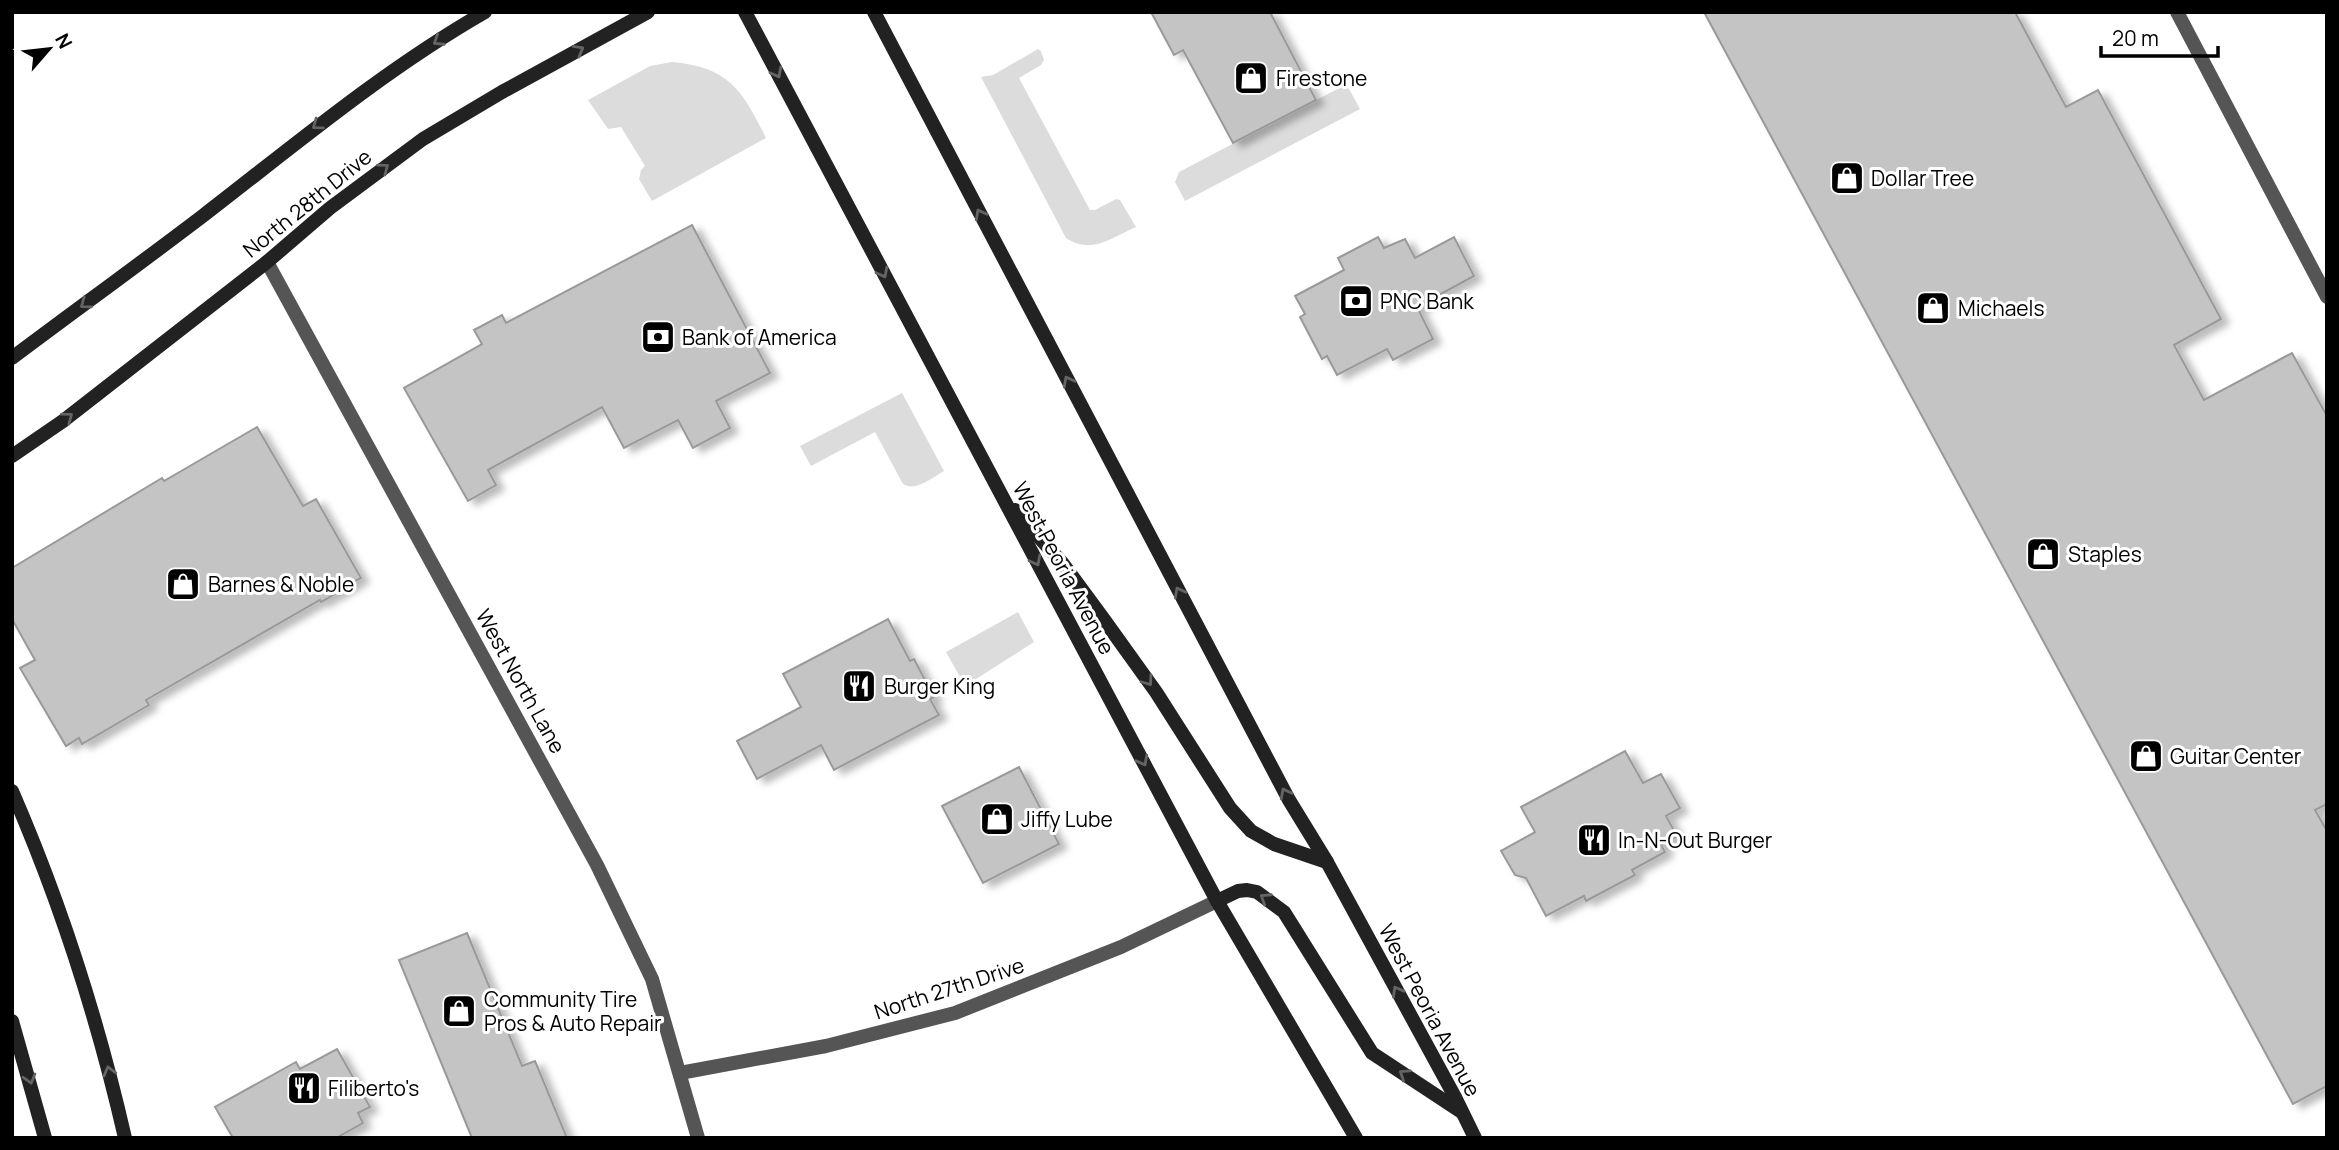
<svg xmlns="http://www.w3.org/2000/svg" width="2339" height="1150" font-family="Manrope,sans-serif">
	<defs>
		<filter id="shadow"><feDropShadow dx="8" dy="4.5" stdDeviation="3.5" flood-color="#0004"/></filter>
	</defs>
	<rect width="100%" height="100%" fill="#fff"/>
	<g fill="#dcdcdc">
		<path d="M 1038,49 L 1041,51 L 1044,60 L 1041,65 L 1019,78 L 1090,210 L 1095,210 L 1116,199 L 1120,200 L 1136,227 C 1111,238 1091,255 1066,238 L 981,77 L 993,75 Z"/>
		<path d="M 672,62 C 729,67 742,90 766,138 L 652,201 L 639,179 L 641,170 L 645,166 L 621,127 L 608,129 L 588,100 L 650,66 Z"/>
		<path d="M 1345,85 L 1348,87 L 1360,109 L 1185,201 L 1175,182 L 1179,172 Z"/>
		<path d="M 902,393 L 944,471 C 932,478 915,492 903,484 L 875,432 L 811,466 L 800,446 Z"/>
		<path d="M 1018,612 L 1034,642 L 965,686 L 946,652 Z"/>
	</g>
	<g fill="#c4c4c4" stroke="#999" stroke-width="2" filter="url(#shadow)">
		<path d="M 1151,12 L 1270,12 L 1316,100 L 1233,143 L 1183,50 L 1174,55 Z"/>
		<path d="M 1704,12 L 2015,12 L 2066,107 L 2098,90 L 2221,319 L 2174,345 L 2204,400 L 2292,353 L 2327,416 L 2327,804 L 2315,810 L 2327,831 L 2327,1086 L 2293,1104 Z"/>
		<path d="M 692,225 L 770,373 L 716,401 L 730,428 L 693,448 L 678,420 L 624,448 L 602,407 L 488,470 L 496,485 L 468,501 L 404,388 L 482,344 L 474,330 L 502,315 L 506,323 Z"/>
		<path d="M 1378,237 L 1384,248 L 1405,239 L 1415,258 L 1454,237 L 1474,276 L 1417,307 L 1433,339 L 1393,360 L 1387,349 L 1337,375 L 1327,356 L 1322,359 L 1300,317 L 1305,314 L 1295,296 L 1344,270 L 1338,258 Z"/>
		<path d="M 257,427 L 303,506 L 316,499 L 361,578 L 353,582 L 354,583 L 321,602 L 320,600 L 146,700 L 149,705 L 82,744 L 79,738 L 66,746 L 20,668 L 35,660 L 12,619 L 12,568 L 162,478 L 164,481 Z"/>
		<path d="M 888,619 L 910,661 L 914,659 L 934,697 L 930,699 L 939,715 L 834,770 L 821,745 L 757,779 L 737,741 L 801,707 L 783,674 Z"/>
		<path d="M 1625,751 L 1643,783 L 1661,774 L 1680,808 L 1666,816 L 1677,836 L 1661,845 L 1665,852 L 1632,870 L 1635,875 L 1586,901 L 1584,896 L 1546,916 L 1526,878 L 1515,875 L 1501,851 L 1535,832 L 1521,807 Z"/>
		<path d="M 1019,767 L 1059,844 L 983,883 L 942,806 Z"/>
		<path d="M 467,933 L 522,1066 L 535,1061 L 567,1138 L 472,1138 L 399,960 Z"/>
		<path d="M 337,1049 L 370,1107 L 358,1113 L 363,1123 L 336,1138 L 233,1138 L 215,1107 L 296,1062 L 300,1069 Z"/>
	</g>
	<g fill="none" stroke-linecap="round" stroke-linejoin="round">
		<g stroke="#555" stroke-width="14">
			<path d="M 2177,12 L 2327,297"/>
			<path d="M 267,262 L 597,865 L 652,979 L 698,1138"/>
			<path d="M 680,1073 L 826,1046 L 955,1013 L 1121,947 L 1217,901"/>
		</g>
		<g stroke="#222" stroke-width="14">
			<path d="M 745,12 L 1217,901 L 1356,1138"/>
			<path d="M 874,12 L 1289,800 L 1327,862 L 1455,1097 L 1475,1138"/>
			<path d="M 12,358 C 76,310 141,263 204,215 C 296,144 384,70 485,12"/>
			<path d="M 12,456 L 63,421 L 267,262 L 330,208 L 423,139 L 502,92 L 648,12"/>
			<path d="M 1015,510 L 1063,564 L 1105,621 L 1156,692 L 1230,808 L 1251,831 L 1274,844 L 1327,862"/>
			<path d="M 12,791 C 62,906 97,1016 125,1138"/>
			<path d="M 1217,901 L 1238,891 L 1247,890 L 1257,892 L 1284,912 L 1372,1053 L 1460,1111"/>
			<path d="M 12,1021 L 45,1138"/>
		</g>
	</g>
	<defs><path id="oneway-chevron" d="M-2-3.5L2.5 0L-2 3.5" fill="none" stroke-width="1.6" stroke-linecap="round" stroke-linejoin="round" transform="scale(1.75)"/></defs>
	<g stroke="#646464">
		<use href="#oneway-chevron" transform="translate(438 41) rotate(147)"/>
		<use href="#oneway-chevron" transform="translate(579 50) rotate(-29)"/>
		<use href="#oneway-chevron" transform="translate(777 73) rotate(62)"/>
		<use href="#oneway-chevron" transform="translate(317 125) rotate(144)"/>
		<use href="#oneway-chevron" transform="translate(384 168) rotate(-37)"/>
		<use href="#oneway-chevron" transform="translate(980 214) rotate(-118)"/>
		<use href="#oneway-chevron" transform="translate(883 273) rotate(62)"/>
		<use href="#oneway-chevron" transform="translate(85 304) rotate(143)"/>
		<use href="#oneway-chevron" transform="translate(1068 381) rotate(-118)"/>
		<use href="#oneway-chevron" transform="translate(68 417) rotate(-37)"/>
		<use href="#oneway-chevron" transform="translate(1036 561) rotate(62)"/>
		<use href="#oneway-chevron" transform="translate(1179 592) rotate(-118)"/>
		<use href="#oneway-chevron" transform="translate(1148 681) rotate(54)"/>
		<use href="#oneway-chevron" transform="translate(1143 761) rotate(62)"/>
		<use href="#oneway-chevron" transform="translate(1285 793) rotate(-118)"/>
		<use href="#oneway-chevron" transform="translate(1265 898) rotate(-147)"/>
		<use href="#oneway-chevron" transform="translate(1397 991) rotate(-119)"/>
		<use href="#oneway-chevron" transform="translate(109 1071) rotate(-105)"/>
		<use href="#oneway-chevron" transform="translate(1404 1074) rotate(-146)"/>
		<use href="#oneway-chevron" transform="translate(30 1079) rotate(74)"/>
	</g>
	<defs>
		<g id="shop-square" transform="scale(1.75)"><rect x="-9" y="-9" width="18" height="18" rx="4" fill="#000" stroke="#fff"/><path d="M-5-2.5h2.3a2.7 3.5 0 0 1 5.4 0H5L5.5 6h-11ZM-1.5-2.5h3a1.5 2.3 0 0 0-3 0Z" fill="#fff"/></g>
		<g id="bank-square" transform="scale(1.75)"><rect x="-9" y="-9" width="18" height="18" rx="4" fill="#000" stroke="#fff"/><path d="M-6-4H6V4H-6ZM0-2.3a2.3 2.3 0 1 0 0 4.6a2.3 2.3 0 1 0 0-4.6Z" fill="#fff"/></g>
		<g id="restaurant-square" transform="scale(1.75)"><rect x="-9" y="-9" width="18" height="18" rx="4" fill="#000" stroke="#fff"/><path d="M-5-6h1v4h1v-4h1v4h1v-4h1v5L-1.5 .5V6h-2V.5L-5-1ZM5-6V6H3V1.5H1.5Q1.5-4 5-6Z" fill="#fff"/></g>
	</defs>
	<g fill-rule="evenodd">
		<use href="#shop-square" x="1251" y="78"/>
		<use href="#shop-square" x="1847" y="178"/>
		<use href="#bank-square" x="1356" y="301"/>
		<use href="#shop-square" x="1933" y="308"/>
		<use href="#bank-square" x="658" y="337"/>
		<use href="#shop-square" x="2043" y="554"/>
		<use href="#shop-square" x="183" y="584"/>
		<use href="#restaurant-square" x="859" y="686"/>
		<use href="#shop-square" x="2146" y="756"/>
		<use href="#shop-square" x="997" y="819"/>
		<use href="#restaurant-square" x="1594" y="840"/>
		<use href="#shop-square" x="459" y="1011"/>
		<use href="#restaurant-square" x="304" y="1088"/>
	</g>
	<g text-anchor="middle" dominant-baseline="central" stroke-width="6" stroke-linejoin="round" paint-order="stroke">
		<g font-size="21" fill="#000" stroke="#fff" text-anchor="start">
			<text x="1276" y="78">Firestone</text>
			<text x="1871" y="178">Dollar Tree</text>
			<text x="1380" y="301">PNC Bank</text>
			<text x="1958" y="308">Michaels</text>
			<text x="682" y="337">Bank of America</text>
			<text x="2068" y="554">Staples</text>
			<text x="208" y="584">Barnes &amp; Noble</text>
			<text x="884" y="686">Burger King</text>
			<text x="2170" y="756">Guitar Center</text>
			<text x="1021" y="819">Jiffy Lube</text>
			<text x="1618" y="840">In-N-Out Burger</text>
			<text x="484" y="999">Community Tire<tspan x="484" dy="24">Pros &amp; Auto Repair</tspan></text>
			<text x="328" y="1088">Filiberto's</text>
		</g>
		<g font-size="21" fill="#000" stroke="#fff">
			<text transform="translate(307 203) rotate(-39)">North 28th Drive</text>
			<text transform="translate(1064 568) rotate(62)">West Peoria Avenue</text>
			<text transform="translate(521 681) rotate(61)">West North Lane</text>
			<text transform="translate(949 988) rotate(-18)">North 27th Drive</text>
			<text transform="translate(1430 1010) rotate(62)">West Peoria Avenue</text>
		</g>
	</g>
	<rect width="2339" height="1150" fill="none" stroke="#000000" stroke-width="28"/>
	<g transform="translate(49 49) rotate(62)" stroke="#ffffff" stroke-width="5" paint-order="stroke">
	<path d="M0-5L12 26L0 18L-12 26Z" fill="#000000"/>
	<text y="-10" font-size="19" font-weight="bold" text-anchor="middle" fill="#000000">N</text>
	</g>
	<path d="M2101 46v10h117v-10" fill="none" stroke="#000000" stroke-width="3.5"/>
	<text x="2112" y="46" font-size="21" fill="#000000" stroke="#ffffff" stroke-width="5" paint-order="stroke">20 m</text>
</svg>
